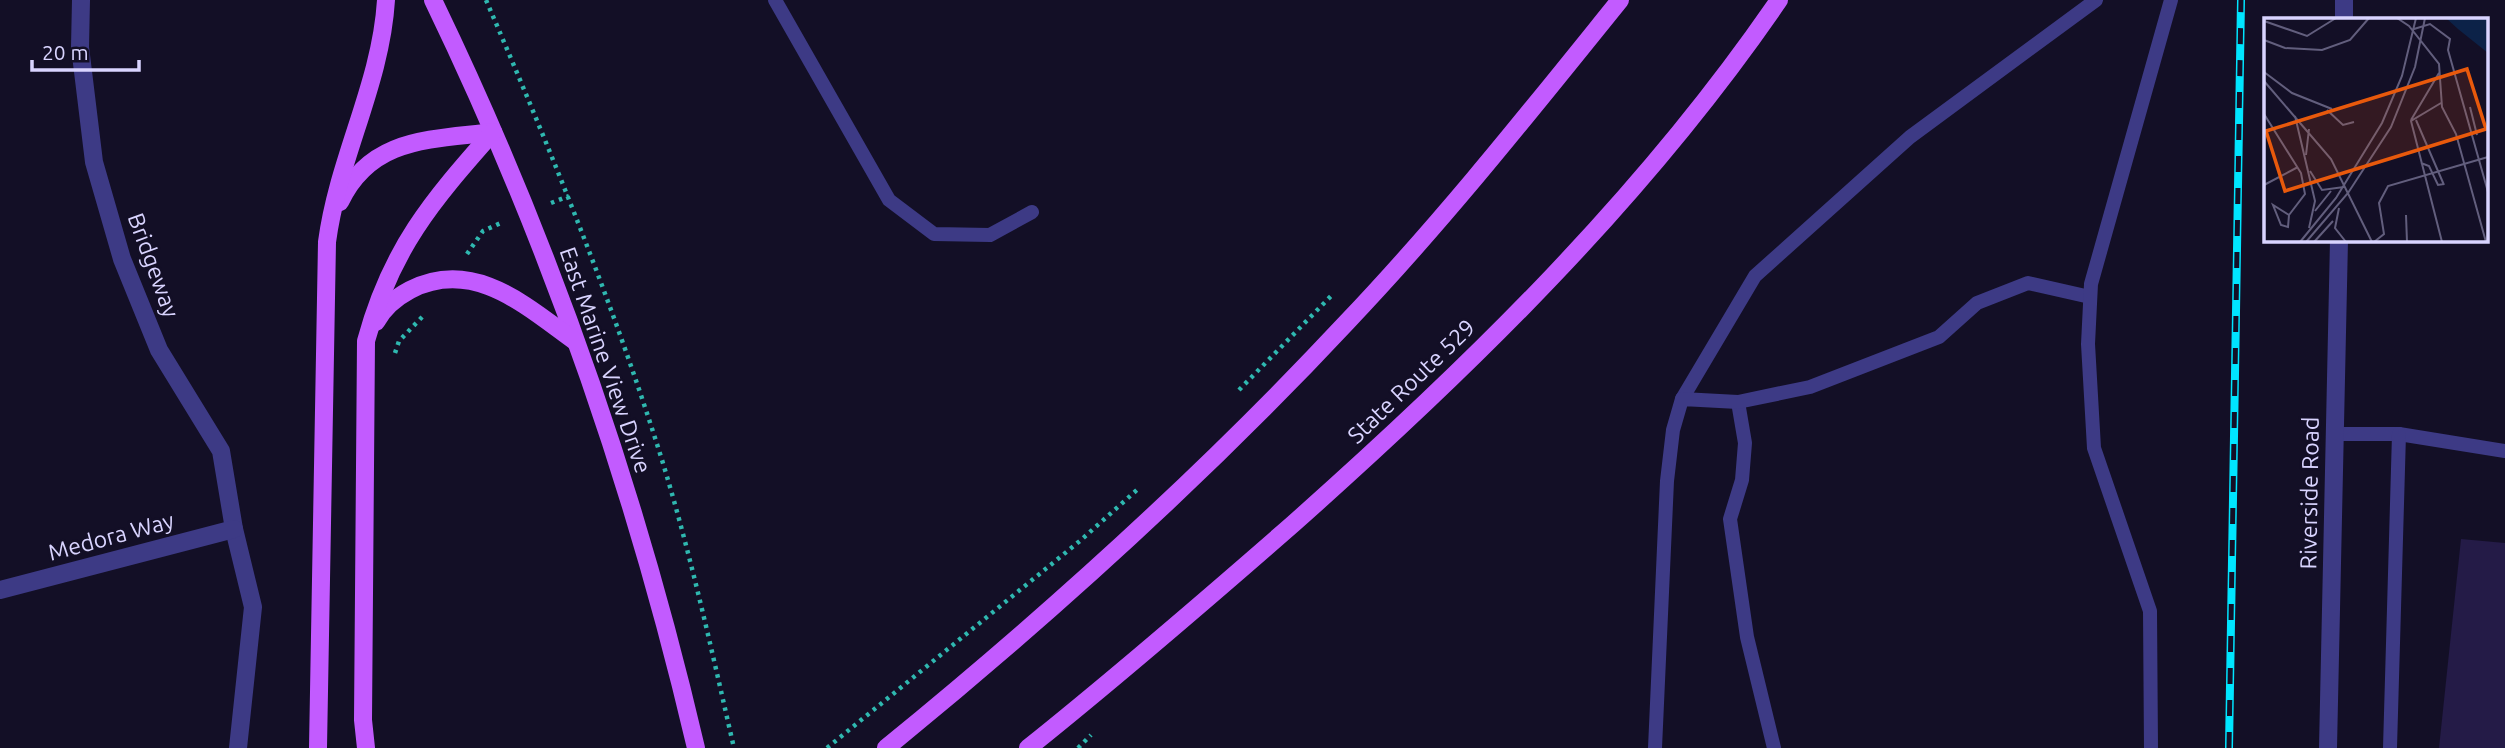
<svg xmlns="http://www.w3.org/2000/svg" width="2505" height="748" font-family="Ubuntu,sans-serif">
	<rect width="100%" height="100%" fill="#130f26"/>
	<path fill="#241b47" d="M 2461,539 L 2505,543 L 2505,748 L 2439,748 Z"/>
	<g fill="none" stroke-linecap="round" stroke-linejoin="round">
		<g stroke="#2fb8b0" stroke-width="4.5" stroke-dasharray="3.5 5" stroke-linecap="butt">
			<path d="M 486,0 C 551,151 613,303 662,460 C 691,555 712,652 734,748"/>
			<path d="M 551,203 L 569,196"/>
			<path d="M 467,254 L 483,231 L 503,222"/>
			<path d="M 395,353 L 399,341 L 423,316"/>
			<path d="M 1239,390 L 1331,296"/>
			<path d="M 827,748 L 1081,540 L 1138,489"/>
			<path d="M 1078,748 L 1091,735"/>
		</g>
		<g stroke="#3d3a85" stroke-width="14">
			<path d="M 775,0 L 889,200 L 934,234 L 990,235 L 1032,212"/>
			<path d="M 1682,399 L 1755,276 L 1910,137 L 2096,0"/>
			<path d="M 1738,402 L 1745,443 L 1742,480 L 1730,519 L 1747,637 L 1774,748"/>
			<path d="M 2335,434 L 2399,434 L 2505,451"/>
			<path d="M 1655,748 L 1667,481 L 1673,430 L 1682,399 L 1738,402 L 1810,387 L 1939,337 L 1977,303 L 2028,283 L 2090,297"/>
			<path d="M 2151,748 L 2150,611 L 2094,448 L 2088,344 L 2091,284 L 2171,0"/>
			<path d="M 2390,748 L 2399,434"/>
		</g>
		<g stroke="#3d3a85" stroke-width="18">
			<path d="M 81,0 L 80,47 L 94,162 L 122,259 L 159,350 L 221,451 L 234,529 L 253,607 L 238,748"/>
			<path d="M 2344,19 L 2344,0"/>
			<path d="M 0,590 L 234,529"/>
			<path d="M 2328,748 L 2339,240"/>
		</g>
		<g stroke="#c25bff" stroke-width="18">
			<path d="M 433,0 C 548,238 636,491 696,748"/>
			<path d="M 340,202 C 371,137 430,140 493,132"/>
			<path d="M 376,322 C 384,307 395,298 410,290 C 474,257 527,307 576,342"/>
			<path d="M 318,748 L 327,242 C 338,158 381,84 386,0"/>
			<path d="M 366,748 L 363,720 L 366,341 C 391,249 431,202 493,132"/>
			<path d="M 886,748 C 1048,616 1204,475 1347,322 C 1444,220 1532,109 1620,0"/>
			<path d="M 1028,748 C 1118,676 1206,600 1293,524 C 1471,366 1644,197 1779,0"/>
		</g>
		<g stroke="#00e5ff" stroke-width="8">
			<path id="rail" d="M 2229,748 L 2241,0"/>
		</g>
		<use href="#rail" stroke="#130f26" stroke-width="5" stroke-dasharray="16" stroke-linecap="butt"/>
	</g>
	<g text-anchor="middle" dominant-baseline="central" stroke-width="5" stroke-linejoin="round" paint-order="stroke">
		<g font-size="23" fill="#d9d4ff" stroke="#130f26">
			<text transform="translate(154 265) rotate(70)">Bridgeway</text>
			<text transform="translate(606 360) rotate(71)">East Marine View Drive</text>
			<text transform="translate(1411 381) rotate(-44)">State Route 529</text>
			<text transform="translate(2309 493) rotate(-89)">Riverside Road</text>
			<text transform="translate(111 536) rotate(-15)">Medora Way</text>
		</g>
	</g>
	<g transform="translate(2264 18)">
		<rect width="224" height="224" fill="#130f26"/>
		<path d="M 182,0 L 224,0 L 224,35 L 194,11 Z" fill="#0c2248"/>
		<path fill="none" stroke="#625e7d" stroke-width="2" d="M 133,0 L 145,8 L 175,46 L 178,89 L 192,116 L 222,224M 0,3 L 43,18 L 72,0M 150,11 L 166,6 L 186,21 L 184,32 L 224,174M 0,22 L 21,30 L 58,32 L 86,22 L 105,0M 0,54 L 28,75 L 68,91M 0,63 L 67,141 L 108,224M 177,85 L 147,103 L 178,224M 206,89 L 213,117M 63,92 L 79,107 L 90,104M 0,96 L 37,155 L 41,176 L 25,197 L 24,209 L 17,207 L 9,187 L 25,197M 31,98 L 51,183 L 45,210M 147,102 L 175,55M 152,102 L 180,167M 42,137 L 45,111M 157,145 L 165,148 L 174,167 L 180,166M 46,153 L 58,172 L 80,169M 0,167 L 34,149M 75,190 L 71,210 L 82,224M 51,193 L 67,173M 142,197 L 143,224M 36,224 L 72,180 L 118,105 L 138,58 L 152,0M 42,224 L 84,175 L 127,109 L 151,49 L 161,0M 50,224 L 69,203M 110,224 L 120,216 L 115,185 L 124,168 L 224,139"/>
		<path fill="#e8590c" fill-opacity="0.15" stroke="#e8590c" stroke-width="3.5" d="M 203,51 L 222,111 L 21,173 L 2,113 Z"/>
		<rect width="224" height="224" fill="none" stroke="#d9d4ff" stroke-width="3.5"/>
	</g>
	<path d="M32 60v10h107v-10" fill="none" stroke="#d9d4ff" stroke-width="3.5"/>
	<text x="42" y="60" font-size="21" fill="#d9d4ff" stroke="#130f26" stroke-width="5" paint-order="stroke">20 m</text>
</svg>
